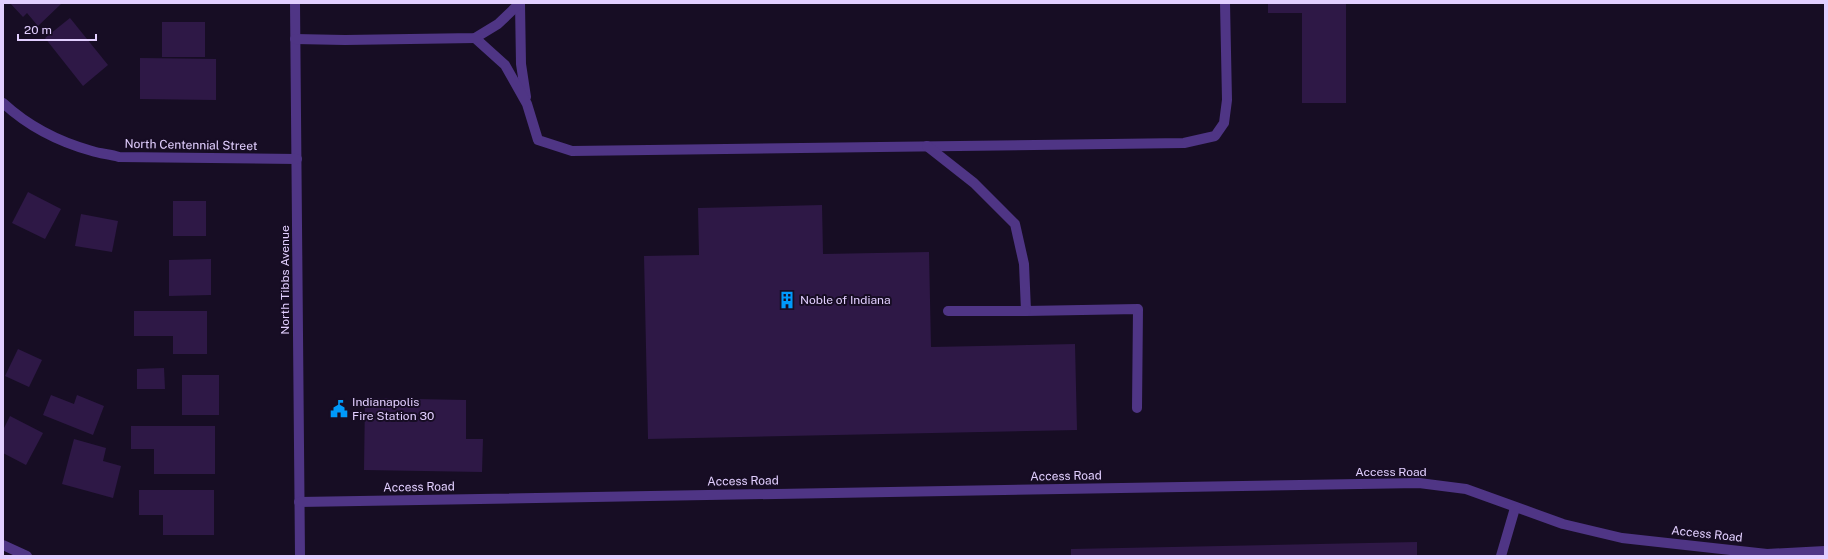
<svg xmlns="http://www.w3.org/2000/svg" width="1828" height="559" font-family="'Public Sans',sans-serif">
	<rect width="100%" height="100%" fill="#170d24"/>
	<g fill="#2e1846">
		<path d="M 10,3 L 60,3 L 61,4 L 38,26 L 27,13 L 23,17 Z"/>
		<path d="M 1268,3 L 1346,3 L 1346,103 L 1302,103 L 1302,13 L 1268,13 Z"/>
		<path d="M 70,18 L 108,65 L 83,86 L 45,38 Z"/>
		<rect x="162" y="22" width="43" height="35"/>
		<path d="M 140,58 L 216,59 L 216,100 L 140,99 Z"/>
		<path d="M 28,192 L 61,209 L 45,239 L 12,223 Z"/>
		<rect x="173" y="201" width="33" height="35"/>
		<path d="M 822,205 L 823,254 L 929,252 L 931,347 L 1075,344 L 1077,430 L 648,439 L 644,256 L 699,255 L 698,208 Z"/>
		<path d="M 81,214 L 118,221 L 112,252 L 75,246 Z"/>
		<path d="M 211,259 L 211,295 L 169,296 L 169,260 Z"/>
		<path d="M 134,311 L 207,311 L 207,354 L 173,354 L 173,336 L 134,336 Z"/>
		<path d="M 18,349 L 42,360 L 29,387 L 5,376 Z"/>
		<path d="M 164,368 L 165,389 L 137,389 L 137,369 Z"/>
		<rect x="182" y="375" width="37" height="40"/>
		<path d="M 51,395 L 74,404 L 77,395 L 104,406 L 93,435 L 43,415 Z"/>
		<path d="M 365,398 L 466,400 L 466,439 L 483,439 L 482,472 L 364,470 Z"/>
		<path d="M 10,416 L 43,433 L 26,465 L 3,453 L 3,430 Z"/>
		<path d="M 131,426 L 215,426 L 215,474 L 154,474 L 154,449 L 131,449 Z"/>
		<path d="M 74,439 L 106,448 L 103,461 L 121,466 L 113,498 L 62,484 Z"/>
		<path d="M 139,490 L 214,490 L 214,535 L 163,535 L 163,515 L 139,515 Z"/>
		<path d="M 1417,542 L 1417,556 L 1071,556 L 1071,549 Z"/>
	</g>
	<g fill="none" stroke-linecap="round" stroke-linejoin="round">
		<g stroke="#4f3585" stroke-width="10">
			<path d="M 295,3 L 300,556"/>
			<path d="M 520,4 L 521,64 L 526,97"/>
			<path d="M 475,38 L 505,65 L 527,104 L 538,140 L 572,151 L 1184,143 L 1215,136 L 1224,123 L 1227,100 L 1225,3"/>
			<path d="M 295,39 L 345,40 L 475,38 L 498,24 L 520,3"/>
			<path d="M 3,103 C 28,126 59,142 92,151 C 101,154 110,154 119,157 L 297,159"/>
			<path d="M 927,146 L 974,183 L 1015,224 L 1024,264 L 1026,311 L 1138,309 L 1137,408"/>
			<path d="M 948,311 L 1026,311"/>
			<path d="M 299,502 L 1419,483 L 1466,489 L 1563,524 L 1622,538 L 1767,554 L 1825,551"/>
			<path d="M 3,545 L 27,556"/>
			<path d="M 1501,556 L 1515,508"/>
		</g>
	</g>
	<defs>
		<g id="building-bare" transform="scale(1.38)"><path d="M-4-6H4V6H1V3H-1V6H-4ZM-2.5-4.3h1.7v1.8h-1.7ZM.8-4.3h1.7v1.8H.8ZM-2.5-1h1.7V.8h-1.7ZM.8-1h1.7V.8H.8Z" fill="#0099fa" stroke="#170d24" stroke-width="2.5" paint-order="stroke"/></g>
		<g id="civic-bare" transform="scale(1.38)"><path d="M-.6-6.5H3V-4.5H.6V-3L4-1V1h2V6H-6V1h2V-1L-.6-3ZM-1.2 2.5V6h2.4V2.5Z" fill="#0099fa" stroke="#170d24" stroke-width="2.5" paint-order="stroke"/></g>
	</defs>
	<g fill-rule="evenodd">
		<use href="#building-bare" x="787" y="300"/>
		<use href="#civic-bare" x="339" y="409"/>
	</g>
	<g text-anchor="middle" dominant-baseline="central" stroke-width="4" stroke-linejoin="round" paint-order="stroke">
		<g font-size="12" fill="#e2cfff" stroke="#170d24">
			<text transform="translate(191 145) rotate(1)">North Centennial Street</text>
			<text transform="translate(285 280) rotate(-90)">North Tibbs Avenue</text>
			<text x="1391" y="472">Access Road</text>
			<text transform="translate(1066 476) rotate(-1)">Access Road</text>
			<text transform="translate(743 481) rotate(-1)">Access Road</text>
			<text transform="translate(419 487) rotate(-1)">Access Road</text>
			<text transform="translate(1707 534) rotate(6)">Access Road</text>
		</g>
		<g font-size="12" fill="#e2cfff" stroke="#170d24" text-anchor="start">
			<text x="800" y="300">Noble of Indiana</text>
			<text x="352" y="402">Indianapolis<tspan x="352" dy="14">Fire Station 30</tspan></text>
		</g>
	</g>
	<rect width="1828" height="559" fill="none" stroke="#e2cfff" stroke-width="8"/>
	<path d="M18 34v6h78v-6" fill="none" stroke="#e2cfff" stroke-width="2"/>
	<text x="24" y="34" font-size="12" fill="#e2cfff" stroke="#170d24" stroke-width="3" paint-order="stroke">20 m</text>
</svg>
